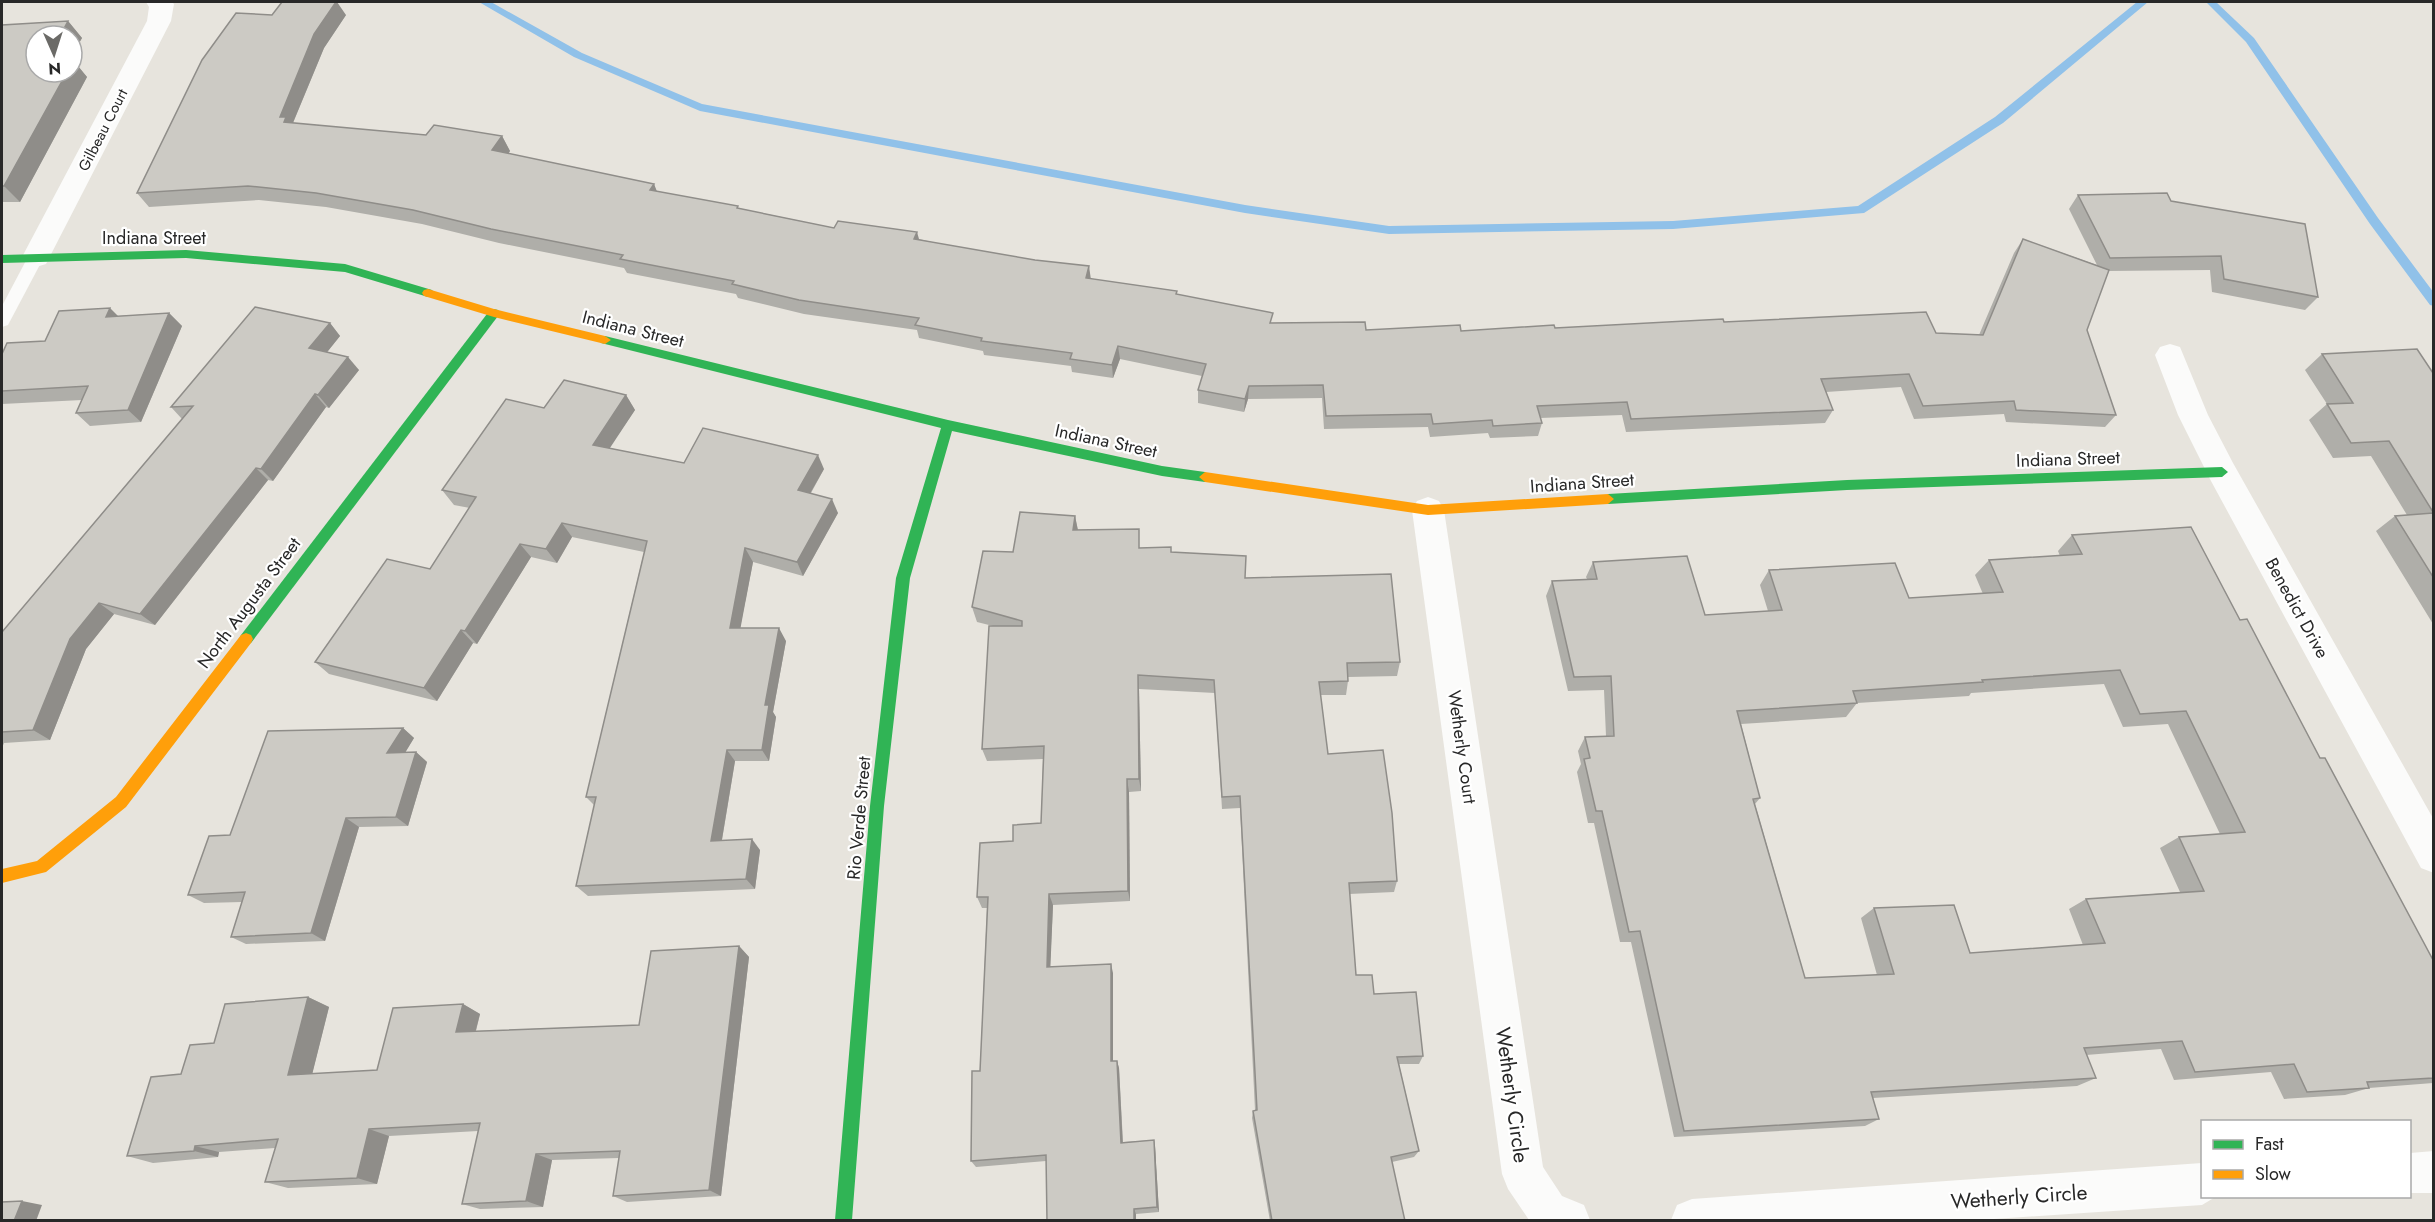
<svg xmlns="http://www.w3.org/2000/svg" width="2435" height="1222" font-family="Jost,sans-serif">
	<rect width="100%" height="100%" fill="#e7e4dd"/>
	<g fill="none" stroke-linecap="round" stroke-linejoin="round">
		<g fill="#90c1e9" fill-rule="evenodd">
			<path d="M 479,2 L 491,2 L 582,53 L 702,104 L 1245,205 L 1389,226 L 1673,221 L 1858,206 L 1995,117 L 2137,2 L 2148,2 L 2003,123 L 1864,213 L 1673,229 L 1389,234 L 1245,213 L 700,111 L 574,57 Z"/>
			<path d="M 2206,2 L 2216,2 L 2254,38 L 2378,218 L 2434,293 L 2434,306 L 2430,305 L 2370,224 L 2246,42 Z"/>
		</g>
		<path fill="#fbfbfa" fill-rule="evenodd" d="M 36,251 L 42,253 L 44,257 L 8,325 L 2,327 L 2,306 L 30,253 Z"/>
		<g fill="#fbfbfa" fill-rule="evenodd">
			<path d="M 146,2 L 172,2 L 174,4 L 171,21 L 46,264 L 36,267 L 26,264 L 22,257 L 147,21 L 149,7 Z"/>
			<path d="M 2170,344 L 2180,347 L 2208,415 L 2233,463 L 2434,820 L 2434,873 L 2421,868 L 2211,481 L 2178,415 L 2155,355 L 2160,347 Z"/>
			<path d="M 1428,497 L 1439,501 L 1444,510 L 1543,1167 L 1562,1196 L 1584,1205 L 1590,1220 L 1529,1220 L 1508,1189 L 1502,1174 L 1412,510 L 1417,501 Z"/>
			<path d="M 2434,1151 L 2434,1193 L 2410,1193 L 2410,1153 Z"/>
			<path d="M 2202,1163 L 2202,1196 L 2217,1196 L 2202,1205 L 1979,1220 L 1671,1220 L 1677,1205 L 1692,1199 Z"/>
		</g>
		<g fill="#30b455" fill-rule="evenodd">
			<path d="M 186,250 L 345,264 L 432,290 L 434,293 L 428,297 L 345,272 L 186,258 L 2,263 L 2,255 Z"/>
			<path d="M 494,309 L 498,310 L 500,313 L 498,316 L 251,643 L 246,645 L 241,643 L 239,639 L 241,635 L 490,310 Z"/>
			<path d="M 605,336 L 948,420 L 1162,466 L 1205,472 L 1211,477 L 1205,482 L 1162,476 L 952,431 L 910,578 L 884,806 L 852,1220 L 835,1220 L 870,806 L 896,578 L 941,428 L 601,343 L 599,340 Z"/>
			<path d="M 2222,467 L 2228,472 L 2222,477 L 1847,490 L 1608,504 L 1602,499 L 1608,494 L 1847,480 Z"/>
		</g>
		<g fill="#ff9f0a" fill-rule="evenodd">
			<path d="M 428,289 L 494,309 L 605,336 L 611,340 L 605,344 L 494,317 L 424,296 L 422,293 L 424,290 Z"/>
			<path d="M 1205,472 L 1428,505 L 1608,494 L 1614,499 L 1608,504 L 1428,515 L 1205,482 L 1199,477 Z"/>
			<path d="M 246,633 L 251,635 L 253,639 L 251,643 L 126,807 L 46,872 L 2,883 L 2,869 L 37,861 L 116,797 L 241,635 Z"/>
		</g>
	</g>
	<g fill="#afaea9" fill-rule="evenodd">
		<path d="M 272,15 L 346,15 L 324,48 L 293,123 L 426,135 L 502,136 L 510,151 L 508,154 L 654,184 L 656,191 L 834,228 L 919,239 L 1091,279 L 1177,291 L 1177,295 L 1272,323 L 1366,330 L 1461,331 L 1724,322 L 1979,335 L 2014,253 L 2023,239 L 2097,265 L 2069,209 L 2078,195 L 2171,201 L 2318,297 L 2305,310 L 2212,292 L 2210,270 L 2108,271 L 2087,330 L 2116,415 L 2105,427 L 2006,422 L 2004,414 L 1914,419 L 1901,387 L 1826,392 L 1833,410 L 1825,423 L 1626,432 L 1622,415 L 1540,418 L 1542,423 L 1538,436 L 1490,438 L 1488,433 L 1430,437 L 1428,427 L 1324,429 L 1322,398 L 1248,399 L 1244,412 L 1198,403 L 1198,390 L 1202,376 L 1120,359 L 1113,378 L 1072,372 L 1071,366 L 984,355 L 983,351 L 919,338 L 917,330 L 804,314 L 738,298 L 736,294 L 627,273 L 624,268 L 499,243 L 422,224 L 326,207 L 259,200 L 149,207 L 137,193 Z"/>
		<path d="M 68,21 L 82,38 L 72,55 L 72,36 L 36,36 L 36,72 L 72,72 L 72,61 L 73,60 L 87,77 L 20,202 L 2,202 L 2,25 Z"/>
		<path d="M 169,313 L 182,326 L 141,422 L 90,426 L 76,413 L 82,400 L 2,404 L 2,354 L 45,341 L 118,316 Z"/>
		<path d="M 330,323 L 340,336 L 327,352 L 359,370 L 329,408 L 326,407 L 273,481 L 268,480 L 155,625 L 114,614 L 86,649 L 50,740 L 4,743 L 2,748 L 2,632 L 182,419 L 171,407 Z"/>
		<path d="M 2322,354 L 2433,373 L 2433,624 L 2376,531 L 2395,516 L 2407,515 L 2371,456 L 2333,458 L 2309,420 L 2327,404 L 2305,370 Z"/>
		<path d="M 626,395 L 635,410 L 609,448 L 684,463 L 824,469 L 811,493 L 838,513 L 803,576 L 753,562 L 740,628 L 786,641 L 773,712 L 776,717 L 769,761 L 735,761 L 722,840 L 760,850 L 755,889 L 588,896 L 576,886 L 594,805 L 586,797 L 644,552 L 572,537 L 557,563 L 531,557 L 477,644 L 473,643 L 437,701 L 329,674 L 315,662 L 430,569 L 470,508 L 454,505 L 442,490 L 544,408 Z"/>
		<path d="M 1075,516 L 1078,530 L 1140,548 L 1172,552 L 1245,578 L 1400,662 L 1397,676 L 1348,677 L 1348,681 L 1346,695 L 1320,695 L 1328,754 L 1397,881 L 1394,892 L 1349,894 L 1356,975 L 1374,994 L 1423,1056 L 1419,1064 L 1399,1064 L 1419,1151 L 1414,1157 L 1392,1162 L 1405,1221 L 1270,1221 L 1252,1118 L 1253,1111 L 1255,1110 L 1240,808 L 1222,809 L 1215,693 L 1139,689 L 1141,791 L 1129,792 L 1130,901 L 1053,905 L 1050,967 L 1113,973 L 1113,1061 L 1117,1061 L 1119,1068 L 1123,1142 L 1154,1140 L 1155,1146 L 1159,1212 L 1136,1214 L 1046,1161 L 976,1167 L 971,1161 L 980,1071 L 987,908 L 982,908 L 977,897 L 1013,841 L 1041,823 L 1043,759 L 987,761 L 982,749 L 993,626 L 977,622 L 972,607 L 1013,552 Z"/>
		<path d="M 2072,535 L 2240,620 L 2320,758 L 2433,960 L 2433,1083 L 2369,1088 L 2345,1095 L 2284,1099 L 2271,1072 L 2174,1080 L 2161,1049 L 2086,1055 L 2096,1078 L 2077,1086 L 1873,1098 L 1879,1119 L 1865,1126 L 1674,1137 L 1631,942 L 1620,942 L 1594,823 L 1588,823 L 1577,772 L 1581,764 L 1578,751 L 1585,737 L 1606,736 L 1604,690 L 1568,691 L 1546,596 L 1552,581 L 1587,579 L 1586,577 L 1593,562 L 1705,615 L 1768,611 L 1760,585 L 1769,570 L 1909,598 L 1983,594 L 1975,575 L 1989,560 L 2060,556 L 2058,551 ZM 2104,684 L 2123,727 L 2168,724 L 2220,834 L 2179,837 L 2160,848 L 2180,892 L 2086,899 L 2069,909 L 2083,945 L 1970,953 L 1874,908 L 1861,918 L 1877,975 L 1805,978 L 1755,804 L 1760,798 L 1741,724 L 1846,717 L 1857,703 L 1969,696 L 1971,693 Z"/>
		<path d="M 403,728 L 414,738 L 405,752 L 416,752 L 427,762 L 408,826 L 359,827 L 325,941 L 246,944 L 231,937 L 242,902 L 204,903 L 188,895 L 230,835 Z"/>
		<path d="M 739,946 L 749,957 L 721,1196 L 627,1202 L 613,1196 L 619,1158 L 552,1160 L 543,1207 L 480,1209 L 462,1204 L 478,1131 L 389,1136 L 377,1184 L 288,1188 L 265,1182 L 275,1148 L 219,1152 L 218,1157 L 153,1163 L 127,1156 L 181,1074 L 214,1043 L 308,997 L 329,1007 L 312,1074 L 377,1070 L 463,1004 L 480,1014 L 476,1031 L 639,1025 Z"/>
	</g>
	<g fill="#8f8d89">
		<path d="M 336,2 L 337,2 L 346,15 L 324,48 L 292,125 L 294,136 L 280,117 L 314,34 Z"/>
		<path d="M 68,21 L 82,38 L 72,55 L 72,36 L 60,36 Z"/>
		<path d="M 73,60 L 87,77 L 20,202 L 4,186 L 67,72 L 72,72 L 72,63 Z"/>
		<path d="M 502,136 L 510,151 L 500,165 L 492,150 Z"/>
		<path d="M 654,184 L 660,199 L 650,190 Z"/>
		<path d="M 917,232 L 921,246 L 914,239 Z"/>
		<path d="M 1089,266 L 1091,280 L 1086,278 Z"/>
		<path d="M 110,308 L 123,321 L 106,317 Z"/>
		<path d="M 169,313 L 182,326 L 141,422 L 128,410 Z"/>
		<path d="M 330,323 L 340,336 L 320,361 L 309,348 Z"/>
		<path d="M 1118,346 L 1120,359 L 1113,378 L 1112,365 Z"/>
		<path d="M 348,357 L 359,370 L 329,408 L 318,395 Z"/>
		<path d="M 1249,386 L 1248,399 L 1244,412 L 1245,399 Z"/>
		<path d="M 315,394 L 326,407 L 273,481 L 261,469 Z"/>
		<path d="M 626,395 L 635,410 L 602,460 L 593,445 Z"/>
		<path d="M 818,455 L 824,469 L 804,504 L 798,490 Z"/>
		<path d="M 256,468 L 268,480 L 155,625 L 140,614 Z"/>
		<path d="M 832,499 L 838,513 L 803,576 L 797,562 Z"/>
		<path d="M 1075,516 L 1078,531 L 1073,530 Z"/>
		<path d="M 562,523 L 572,537 L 557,563 L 546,549 Z"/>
		<path d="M 520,544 L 531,557 L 477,644 L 465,631 Z"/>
		<path d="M 745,548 L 753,562 L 738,641 L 730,628 Z"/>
		<path d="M 99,603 L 114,614 L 86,649 L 50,740 L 33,730 L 70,639 Z"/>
		<path d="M 779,628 L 786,641 L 773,712 L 776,717 L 769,761 L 762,750 L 765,705 Z"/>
		<path d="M 461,630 L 473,643 L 437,701 L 424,688 Z"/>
		<path d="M 1138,675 L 1139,689 L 1141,791 L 1139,779 Z"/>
		<path d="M 403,728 L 414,738 L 399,763 L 387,753 Z"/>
		<path d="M 727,750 L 735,761 L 720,851 L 711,841 Z"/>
		<path d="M 416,752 L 427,762 L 408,826 L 396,817 Z"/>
		<path d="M 1127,779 L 1129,792 L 1130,901 L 1128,891 Z"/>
		<path d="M 346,818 L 359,827 L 325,941 L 311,933 Z"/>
		<path d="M 752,839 L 760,850 L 755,889 L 746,879 Z"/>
		<path d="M 1049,894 L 1053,905 L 1050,976 L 1047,967 Z"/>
		<path d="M 739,946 L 749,957 L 721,1196 L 709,1190 Z"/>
		<path d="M 1111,964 L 1113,973 L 1113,1069 L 1111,1061 Z"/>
		<path d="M 308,997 L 329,1007 L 310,1083 L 288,1075 Z"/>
		<path d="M 463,1004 L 480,1014 L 473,1041 L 456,1032 Z"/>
		<path d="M 1117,1061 L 1119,1068 L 1123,1149 L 1121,1143 Z"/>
		<path d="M 369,1129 L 389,1136 L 377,1184 L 357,1178 Z"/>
		<path d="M 1154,1140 L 1155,1146 L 1159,1212 L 1157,1207 Z"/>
		<path d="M 195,1146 L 219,1152 L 218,1157 L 194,1151 Z"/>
		<path d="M 536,1154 L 552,1160 L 543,1207 L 526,1201 Z"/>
		<path d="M 22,1201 L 42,1205 L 36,1221 L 14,1221 Z"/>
		<path d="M 1134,1209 L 1136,1214 L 1136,1221 L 1134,1221 Z"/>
	</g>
	<g fill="#cccac4" stroke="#8f8d89" stroke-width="1.5" fill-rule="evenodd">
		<path d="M 282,2 L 336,2 L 314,34 L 280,117 L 286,117 L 284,122 L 426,135 L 434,125 L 502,136 L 492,150 L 654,184 L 650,190 L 738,206 L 737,208 L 834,228 L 838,221 L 917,232 L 914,239 L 1035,260 L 1089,266 L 1086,278 L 1177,291 L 1176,294 L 1273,313 L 1270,323 L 1365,322 L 1366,330 L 1460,325 L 1461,331 L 1554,325 L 1555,328 L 1723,319 L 1724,322 L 1926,312 L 1936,333 L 1983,335 L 2023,239 L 2109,270 L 2087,330 L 2116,415 L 2016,410 L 2014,401 L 1923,406 L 1909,374 L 1821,379 L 1833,410 L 1631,419 L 1627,402 L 1537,406 L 1542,423 L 1493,426 L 1492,420 L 1433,424 L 1431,414 L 1326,416 L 1323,385 L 1249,386 L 1245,399 L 1198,390 L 1206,364 L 1118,346 L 1112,365 L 1070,359 L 1072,353 L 981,341 L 982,338 L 915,325 L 919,318 L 799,300 L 732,284 L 734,281 L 620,259 L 623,255 L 491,229 L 413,210 L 316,193 L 248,186 L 137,193 L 202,60 L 236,13 L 272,15 Z"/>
		<path d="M 68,21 L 60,36 L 36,36 L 36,72 L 67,72 L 4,186 L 2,186 L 2,25 Z"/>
		<path d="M 2167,193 L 2171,201 L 2305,224 L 2318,297 L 2224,279 L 2221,256 L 2110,258 L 2078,195 Z"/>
		<path d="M 255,307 L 330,323 L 309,348 L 348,357 L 318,395 L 315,394 L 261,469 L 256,468 L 140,614 L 99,603 L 70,639 L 33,730 L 2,732 L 2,632 L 193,406 L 171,407 Z"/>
		<path d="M 110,308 L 106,317 L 169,313 L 128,410 L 76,413 L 88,386 L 2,391 L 2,354 L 7,343 L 45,341 L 59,311 Z"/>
		<path d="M 2417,349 L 2433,373 L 2433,512 L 2389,441 L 2351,443 L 2327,404 L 2353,403 L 2322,354 Z"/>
		<path d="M 564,380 L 626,395 L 593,445 L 684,463 L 703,428 L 818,455 L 798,490 L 832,499 L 797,562 L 745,548 L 730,628 L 779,628 L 765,705 L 769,705 L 762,750 L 727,750 L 711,841 L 752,839 L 746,879 L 576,886 L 596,797 L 586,797 L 647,541 L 562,523 L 546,549 L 520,544 L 465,631 L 461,630 L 424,688 L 315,662 L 387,559 L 430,569 L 476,497 L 442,490 L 506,399 L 544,408 Z"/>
		<path d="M 1020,512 L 1075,516 L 1073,530 L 1139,529 L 1139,548 L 1171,547 L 1171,552 L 1246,556 L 1245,578 L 1391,574 L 1400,662 L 1347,663 L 1348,681 L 1319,682 L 1328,754 L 1383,750 L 1392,813 L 1397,881 L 1349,883 L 1356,975 L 1372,975 L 1374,994 L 1416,992 L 1423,1056 L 1397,1057 L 1419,1151 L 1391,1157 L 1405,1221 L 1272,1221 L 1253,1111 L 1257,1110 L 1240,796 L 1222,797 L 1214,680 L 1138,675 L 1139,779 L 1127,779 L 1128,891 L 1049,894 L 1047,967 L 1111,964 L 1111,1061 L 1117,1061 L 1121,1143 L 1154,1140 L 1157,1207 L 1134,1209 L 1134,1221 L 1047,1221 L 1046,1155 L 971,1161 L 972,1071 L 980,1071 L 988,897 L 977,897 L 980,843 L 1013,841 L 1013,825 L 1041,823 L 1044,746 L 982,749 L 989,626 L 1022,626 L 1022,621 L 972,607 L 983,551 L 1013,552 Z"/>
		<path d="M 2433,513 L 2433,577 L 2395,516 Z"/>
		<path d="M 2191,527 L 2240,620 L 2247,619 L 2320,758 L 2325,758 L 2433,960 L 2433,1078 L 2367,1082 L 2369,1088 L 2307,1092 L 2294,1064 L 2195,1072 L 2182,1041 L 2084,1048 L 2096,1078 L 1871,1092 L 1879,1119 L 1684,1131 L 1640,931 L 1629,932 L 1602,811 L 1596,811 L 1584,759 L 1590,758 L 1585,737 L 1614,736 L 1611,676 L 1574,677 L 1552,581 L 1597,579 L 1593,562 L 1687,556 L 1705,615 L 1782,610 L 1769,570 L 1895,563 L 1909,598 L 2003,592 L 1989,560 L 2082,554 L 2072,535 ZM 2120,670 L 2140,714 L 2186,711 L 2245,832 L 2179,837 L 2204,891 L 2086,899 L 2105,943 L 1970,953 L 1954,905 L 1874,908 L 1894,974 L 1805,978 L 1753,799 L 1760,798 L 1737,711 L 1857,703 L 1853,691 L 1983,682 L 1982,680 Z"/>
		<path d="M 403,728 L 387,753 L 416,752 L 396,817 L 346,818 L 311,933 L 231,937 L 245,892 L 188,895 L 209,836 L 230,835 L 268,731 Z"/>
		<path d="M 739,946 L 709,1190 L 613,1196 L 620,1151 L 536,1154 L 526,1201 L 462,1204 L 480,1123 L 369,1129 L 357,1178 L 265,1182 L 278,1139 L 195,1146 L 194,1151 L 127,1156 L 151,1077 L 181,1074 L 190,1045 L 214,1043 L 225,1004 L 308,997 L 288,1075 L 377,1070 L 393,1008 L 463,1004 L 456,1032 L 639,1025 L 651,951 Z"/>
		<path d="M 22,1201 L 14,1221 L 2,1221 L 2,1202 Z"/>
	</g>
	<g text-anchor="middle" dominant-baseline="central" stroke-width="4.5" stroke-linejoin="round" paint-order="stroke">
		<g font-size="15" fill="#282828" stroke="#fff">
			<text transform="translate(103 130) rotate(-63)">Gilbeau Court</text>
		</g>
		<g font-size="18" fill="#282828" stroke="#fff">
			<text x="154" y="238">Indiana Street</text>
			<text transform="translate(633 329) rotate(14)">Indiana Street</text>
			<text transform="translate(1106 441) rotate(12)">Indiana Street</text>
			<text transform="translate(2068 459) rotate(-2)">Indiana Street</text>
			<text transform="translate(1582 483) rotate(-4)">Indiana Street</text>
			<text transform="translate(249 603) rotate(-53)">North Augusta Street</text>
			<text transform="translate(2297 608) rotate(61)">Benedict Drive</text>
			<text transform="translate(1462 747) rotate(82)">Wetherly Court</text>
			<text transform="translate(859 818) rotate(-85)">Rio Verde Street</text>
		</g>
		<g font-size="21" fill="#282828" stroke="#fff">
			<text transform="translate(1512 1095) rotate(82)">Wetherly Circle</text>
			<text transform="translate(2019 1197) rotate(-4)">Wetherly Circle</text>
		</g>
	</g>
	<rect width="2435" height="1222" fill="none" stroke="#282828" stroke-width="6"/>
	<rect x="2201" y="1120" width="210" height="78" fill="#ffffff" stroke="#a9a9a9" stroke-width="1.5"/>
	<rect x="2213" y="1140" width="30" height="9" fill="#30b455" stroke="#a9a9a9" stroke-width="1.5"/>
	<text x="2255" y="1150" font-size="18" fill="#282828">Fast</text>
	<rect x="2213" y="1170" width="30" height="9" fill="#ff9f0a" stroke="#a9a9a9" stroke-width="1.5"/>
	<text x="2255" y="1180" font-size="18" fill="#282828">Slow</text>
	<g transform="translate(54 54) rotate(177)"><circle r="28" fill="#ffffff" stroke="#a9a9a9" stroke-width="1.5"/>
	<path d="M0-4.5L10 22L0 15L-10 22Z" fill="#6b6a67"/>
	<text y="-9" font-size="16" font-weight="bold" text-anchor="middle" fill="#282828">N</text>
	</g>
</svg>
